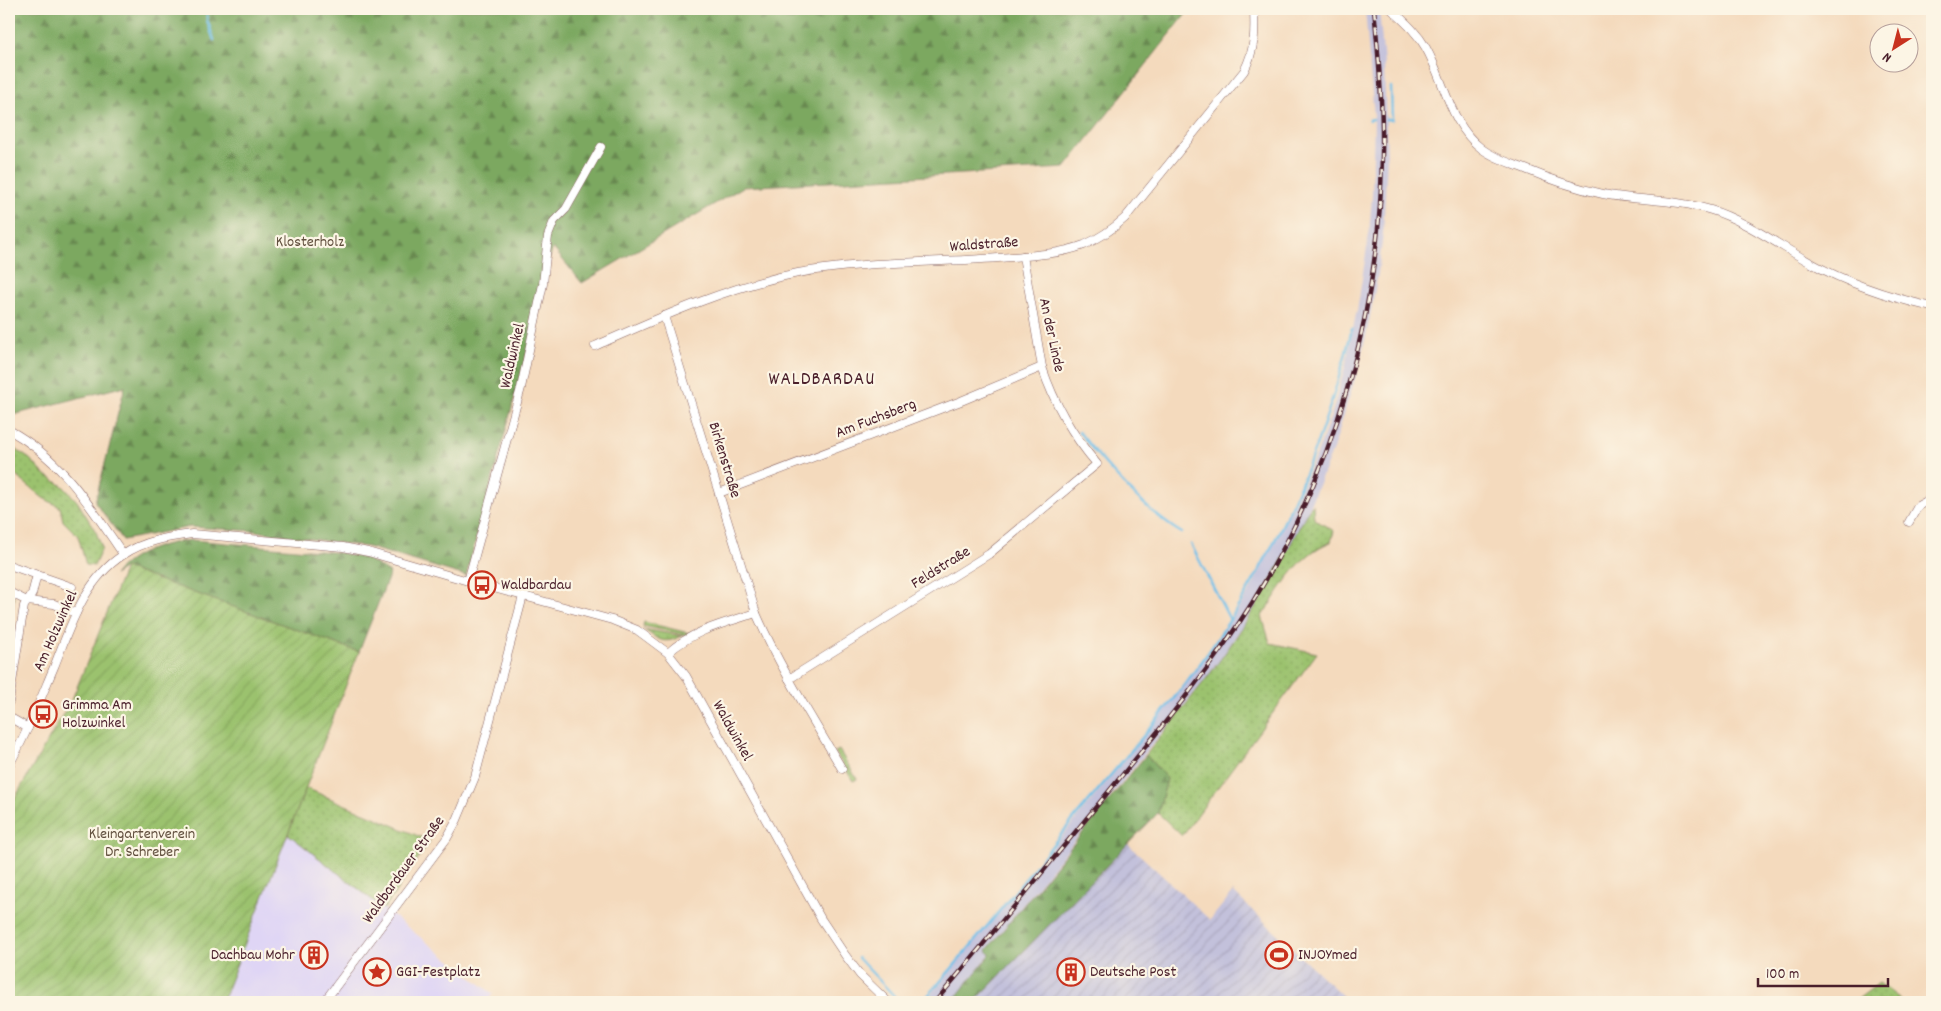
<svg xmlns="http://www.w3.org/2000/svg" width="1941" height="1011" font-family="Dekko,sans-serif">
	<defs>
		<pattern id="industrial-furrows" width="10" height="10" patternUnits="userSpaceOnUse" patternTransform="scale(1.25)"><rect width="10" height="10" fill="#c3c1db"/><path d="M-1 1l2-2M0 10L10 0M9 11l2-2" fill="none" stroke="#a9a5bc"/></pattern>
		<pattern id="grass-dots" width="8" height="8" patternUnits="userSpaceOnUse" patternTransform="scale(1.25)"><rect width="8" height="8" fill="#9bc26e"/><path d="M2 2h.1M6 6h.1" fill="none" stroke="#87a65f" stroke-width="1.8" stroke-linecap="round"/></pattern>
		<pattern id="forest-firs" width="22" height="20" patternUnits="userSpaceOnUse" patternTransform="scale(1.25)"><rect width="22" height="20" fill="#7ca861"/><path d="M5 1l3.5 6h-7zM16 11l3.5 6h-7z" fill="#688850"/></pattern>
		<pattern id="garden-furrows" width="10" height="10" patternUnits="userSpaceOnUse" patternTransform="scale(1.25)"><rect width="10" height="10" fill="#9bc26e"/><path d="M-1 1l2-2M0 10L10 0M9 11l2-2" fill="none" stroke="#87a65f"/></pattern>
	</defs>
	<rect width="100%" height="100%" fill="#fcf5e5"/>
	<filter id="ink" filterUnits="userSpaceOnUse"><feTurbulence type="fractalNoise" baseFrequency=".02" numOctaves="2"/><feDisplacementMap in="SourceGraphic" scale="10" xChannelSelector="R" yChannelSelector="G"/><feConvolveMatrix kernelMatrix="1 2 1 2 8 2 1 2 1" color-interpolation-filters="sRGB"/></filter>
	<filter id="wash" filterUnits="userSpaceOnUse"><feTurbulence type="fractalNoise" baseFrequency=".0096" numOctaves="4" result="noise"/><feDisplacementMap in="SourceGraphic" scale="20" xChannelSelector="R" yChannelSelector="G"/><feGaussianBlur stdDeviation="1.12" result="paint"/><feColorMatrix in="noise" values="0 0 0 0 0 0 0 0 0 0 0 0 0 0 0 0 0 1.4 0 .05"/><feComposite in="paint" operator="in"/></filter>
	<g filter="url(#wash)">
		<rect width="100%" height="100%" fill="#f4dabd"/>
		<path fill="#dfd5f5" d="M 288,834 L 493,994 L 486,1002 L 222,1002 Z"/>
		<path fill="url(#industrial-furrows)" d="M 1128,844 L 1210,920 L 1233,892 L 1349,1002 L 974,1002 Z"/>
		<path fill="#c3c1db" d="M 1365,9 L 1379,9 L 1384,63 L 1387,158 L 1383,234 L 1378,274 L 1367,332 L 1357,372 L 1334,447 L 1307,512 L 1286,554 L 1257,604 L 1222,657 L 1203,682 L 987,949 L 990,954 L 952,1002 L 925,1002 L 1139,743 L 1212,650 L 1251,589 L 1301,490 L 1318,451 L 1332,413 L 1345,367 L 1358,305 L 1369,234 L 1372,196 L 1374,117 Z"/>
		<g fill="url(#grass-dots)" stroke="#72704c">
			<path d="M 9,445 L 30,459 L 44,474 L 63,486 L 77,501 L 96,532 L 102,548 L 94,566 L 86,565 L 78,536 L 63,521 L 60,507 L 43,498 L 9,470 Z"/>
			<path d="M 1313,504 L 1314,519 L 1334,531 L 1331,542 C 1298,554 1281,589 1262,616 L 1270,643 L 1317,653 L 1182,836 L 1158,813 L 1167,779 L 1146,755 C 1171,722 1199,690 1223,656 C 1255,611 1282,562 1307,512 Z"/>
			<path d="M 9,595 L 14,597 L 9,636 Z"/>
			<path d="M 644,622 L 689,633 L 685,635 L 643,626 Z"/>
			<path d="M 643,629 L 682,636 C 663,645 659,640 643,629 Z"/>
			<path d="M 839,750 L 857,779 L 853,781 L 835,752 Z"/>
			<path d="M 306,788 L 430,841 L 384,909 L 288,834 Z"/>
			<path d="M 1879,983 L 1903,1001 L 1904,1002 L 1854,1002 Z"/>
		</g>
		<g fill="url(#forest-firs)" stroke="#636446">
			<path d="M 9,9 L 1190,9 L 1065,168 L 743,187 L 582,283 L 553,248 L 541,281 L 532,334 L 466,576 L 368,547 L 255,531 L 190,527 L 123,540 L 95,502 L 125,386 L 9,416 Z"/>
			<path d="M 192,540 L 342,553 L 367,559 L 390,573 L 359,652 L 125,568 L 114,575 C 133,552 163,543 192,540 Z"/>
			<path d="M 1146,755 L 1167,779 L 1158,813 L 974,1002 L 952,1002 L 990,955 L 987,950 Z"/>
		</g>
		<path fill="url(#garden-furrows)" stroke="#72704c" d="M 125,568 L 359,652 L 222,1002 L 9,1002 L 9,808 L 73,697 Z"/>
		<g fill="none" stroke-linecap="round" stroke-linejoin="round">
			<g stroke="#6ebfe9" stroke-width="2.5">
				<path d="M 207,9 L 207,20 L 214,40"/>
				<path d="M 1386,119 L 1392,120 L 1391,87"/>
				<path d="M 1369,120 L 1373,119"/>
				<path d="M 1079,432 C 1104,464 1147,513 1182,533"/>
				<path d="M 1191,544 L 1230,620"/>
				<path d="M 858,958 L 900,1002"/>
				<path d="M 922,1002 C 973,947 1019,886 1067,827 C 1116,768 1168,710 1212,647 C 1278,551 1324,442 1352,329"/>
			</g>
		</g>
	</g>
	<g filter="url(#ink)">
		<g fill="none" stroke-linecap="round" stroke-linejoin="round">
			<g stroke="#86605e" stroke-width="9">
				<g id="street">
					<path d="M 1391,9 C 1404,21 1417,32 1426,48 C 1445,82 1450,125 1482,149 C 1494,158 1510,163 1523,168 C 1549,179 1575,188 1603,194 C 1639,201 1675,199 1711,210 C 1742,219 1782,247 1811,263 C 1847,283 1893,298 1932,307"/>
					<path d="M 664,316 L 756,613 C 780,668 812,718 842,769"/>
					<path d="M 595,346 C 661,317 726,287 798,273 C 861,261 933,263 998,258 C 1026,256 1058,255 1084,245 C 1100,238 1113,229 1125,218 L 1244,71 C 1255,50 1255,32 1254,9"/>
					<path d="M 9,430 C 62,459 90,506 123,554"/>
					<path d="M 1931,450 L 1932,452"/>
					<path d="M 719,493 L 961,401 L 1042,367"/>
					<path d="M 1909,522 L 1918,506 L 1932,498"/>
					<path d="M 9,565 L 72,587"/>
					<path d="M 468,581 L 521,388 L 543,284 L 548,236 L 554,221 L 566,209 L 601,147"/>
					<path d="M 9,592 L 27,601 L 54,604 L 76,613"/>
					<path d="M 668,653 C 693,630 725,623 756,613"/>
					<path d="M 789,679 L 989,554 L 1097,464 C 1072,435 1054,403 1042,367 L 1023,256"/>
					<path d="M 9,702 L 24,606 L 32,594 L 37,575"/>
					<path d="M 9,717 L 28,728"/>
					<path d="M 9,765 C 27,734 40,700 54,667 C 70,627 84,580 123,555 C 143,541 169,537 192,534 L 343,547 L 368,552 L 468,581 L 612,620 L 637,630 L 668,653 L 686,676 L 821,919 L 845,955 L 860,975 L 888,1002"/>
					<path d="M 324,1002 L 447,838 L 457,820 L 475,777 L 523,596"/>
				</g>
			</g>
			<use href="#street" stroke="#fff" stroke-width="8"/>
			<g stroke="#4a1f2b" stroke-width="4.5">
				<path id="rail" d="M 935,1002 C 992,934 1048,865 1105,796 C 1156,734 1209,671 1252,603 C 1335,470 1380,312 1382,156 C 1383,107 1379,58 1374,9"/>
			</g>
			<use href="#rail" stroke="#fcf5e5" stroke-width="2.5" stroke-dasharray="8" stroke-linecap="butt"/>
		</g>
	</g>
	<defs>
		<g id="bus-ring" transform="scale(1.4375)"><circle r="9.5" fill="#fcf5e5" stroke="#c8321e" stroke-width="1.5"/><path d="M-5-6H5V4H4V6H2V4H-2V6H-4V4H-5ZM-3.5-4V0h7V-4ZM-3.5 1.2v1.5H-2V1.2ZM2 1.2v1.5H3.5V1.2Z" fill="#c8321e"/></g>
		<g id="building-ring" transform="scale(1.4375)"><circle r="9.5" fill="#fcf5e5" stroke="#c8321e" stroke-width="1.5"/><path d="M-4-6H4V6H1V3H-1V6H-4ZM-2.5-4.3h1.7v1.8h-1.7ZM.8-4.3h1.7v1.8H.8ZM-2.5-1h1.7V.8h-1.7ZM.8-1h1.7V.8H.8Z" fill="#c8321e"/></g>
		<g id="stadium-ring" transform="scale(1.4375)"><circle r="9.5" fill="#fcf5e5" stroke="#c8321e" stroke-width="1.5"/><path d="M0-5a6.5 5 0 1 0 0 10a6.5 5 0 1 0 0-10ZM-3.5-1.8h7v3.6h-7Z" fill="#c8321e"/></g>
		<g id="sight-ring" transform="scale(1.4375)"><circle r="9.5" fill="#fcf5e5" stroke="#c8321e" stroke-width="1.5"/><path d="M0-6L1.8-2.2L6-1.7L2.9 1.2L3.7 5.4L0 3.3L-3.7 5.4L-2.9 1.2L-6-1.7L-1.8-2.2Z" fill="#c8321e"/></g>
	</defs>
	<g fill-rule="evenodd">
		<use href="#bus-ring" x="482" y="585"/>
		<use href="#bus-ring" x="43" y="714"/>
		<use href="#building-ring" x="314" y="955"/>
		<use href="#stadium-ring" x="1279" y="955"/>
		<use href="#sight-ring" x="377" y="972"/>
		<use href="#building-ring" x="1071" y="972"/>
	</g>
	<g text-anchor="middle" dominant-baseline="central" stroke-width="4.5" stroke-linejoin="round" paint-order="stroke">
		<g font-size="16" fill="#62503f" stroke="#fcf5e5">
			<text x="310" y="242">Klosterholz</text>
			<text x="142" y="834">Kleingartenverein<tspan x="142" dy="18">Dr. Schreber</tspan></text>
		</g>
		<g font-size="16" fill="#4a1f2b" stroke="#fcf5e5">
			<text transform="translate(984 245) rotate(-4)">Waldstraße</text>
			<text transform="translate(1051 335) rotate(78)">An der Linde</text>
			<text transform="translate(513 356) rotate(-77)">Waldwinkel</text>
			<text transform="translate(876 419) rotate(-21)">Am Fuchsberg</text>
			<text transform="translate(724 460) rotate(73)">Birkenstraße</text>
			<text transform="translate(941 568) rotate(-32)">Feldstraße</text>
			<text transform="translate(56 631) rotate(-66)">Am Holzwinkel</text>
			<text transform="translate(732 731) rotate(61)">Waldwinkel</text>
			<text transform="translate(404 870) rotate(-54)">Waldbardauer Straße</text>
		</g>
		<g font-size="16" fill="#4a1f2b" stroke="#fcf5e5" text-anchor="start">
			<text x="501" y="585">Waldbardau</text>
			<text x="62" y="705">Grimma Am<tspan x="62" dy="18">Holzwinkel</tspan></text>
			<text x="295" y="955" text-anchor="end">Dachbau Mohr</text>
			<text x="1298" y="955">INJOYmed</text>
			<text x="396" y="972">GGI-Festplatz</text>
			<text x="1090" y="972">Deutsche Post</text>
		</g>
		<g font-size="19" letter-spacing="1" fill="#4a1f2b" stroke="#fcf5e5">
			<text x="822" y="380">WALDBARDAU</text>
		</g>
	</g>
	<rect width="1941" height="1011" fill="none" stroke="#fcf5e5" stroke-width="30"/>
	<g transform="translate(1894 48) rotate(216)"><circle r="24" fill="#fcf5e5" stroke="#b59f9b"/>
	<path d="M0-4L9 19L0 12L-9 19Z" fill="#c8321e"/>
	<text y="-8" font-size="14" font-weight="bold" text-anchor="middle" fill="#4a1f2b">N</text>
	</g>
	<path d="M1758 978v8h130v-8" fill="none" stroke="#4a1f2b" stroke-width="2.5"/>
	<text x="1766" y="978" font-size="15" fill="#4a1f2b" stroke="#fcf5e5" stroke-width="4" paint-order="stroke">100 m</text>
</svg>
